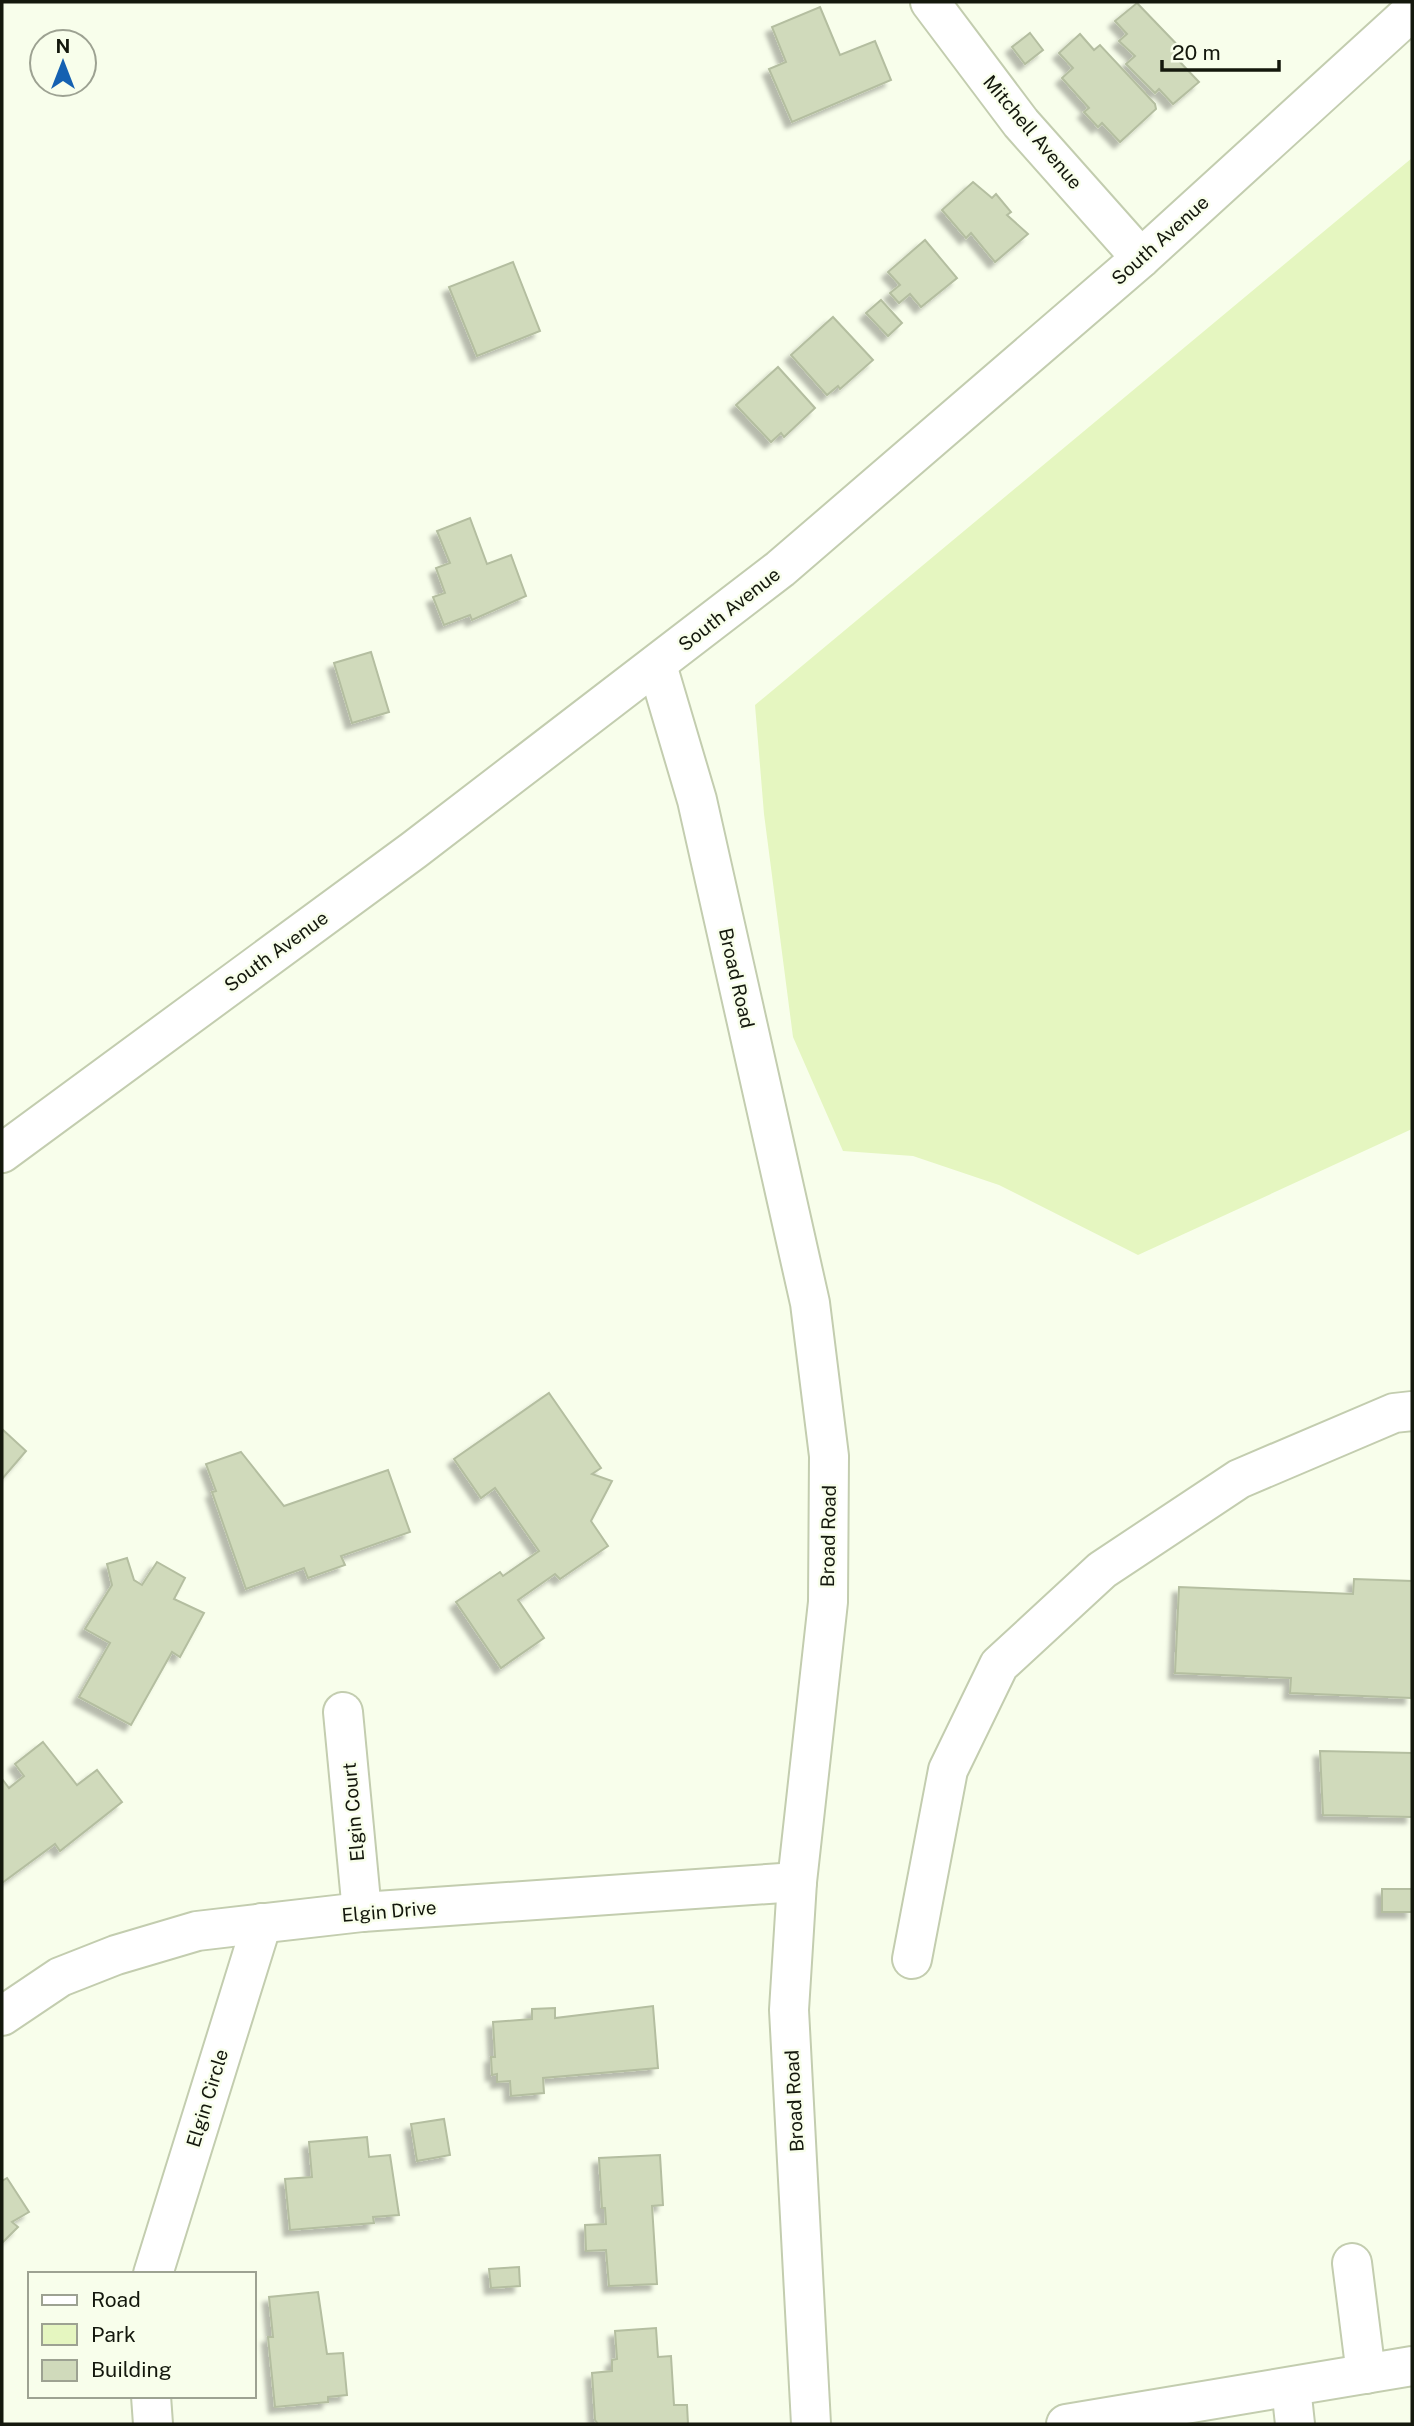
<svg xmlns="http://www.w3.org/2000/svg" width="1414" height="2426" font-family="'Public Sans',sans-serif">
	<defs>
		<filter id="shadow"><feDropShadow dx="-6" dy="6" stdDeviation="2" flood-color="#0004"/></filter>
	</defs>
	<rect width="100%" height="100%" fill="#f8feeb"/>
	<path fill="#e5f6c0" d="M 1412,158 L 1412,1129 L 1138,1255 L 999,1185 L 913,1156 L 843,1151 L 793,1037 L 764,814 L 755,705 Z"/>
	<g fill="#d0dabb" stroke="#b4bea0" stroke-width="2" filter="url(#shadow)">
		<path d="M 1137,3 L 1187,55 L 1179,61 L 1199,82 L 1173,104 L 1159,89 L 1155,93 L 1126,64 L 1135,56 L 1119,41 L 1127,34 L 1115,21 Z"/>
		<path d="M 820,7 L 840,55 L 875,41 L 891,80 L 792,122 L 769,69 L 786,62 L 772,27 Z"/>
		<path d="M 1030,33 L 1043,50 L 1025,64 L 1012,47 Z"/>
		<path d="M 1080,34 L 1094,50 L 1100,45 L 1155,104 L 1156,109 L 1120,142 L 1102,123 L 1098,127 L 1084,112 L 1089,108 L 1062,78 L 1073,68 L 1059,53 Z"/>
		<path d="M 973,182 L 992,198 L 996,194 L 1011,212 L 1007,215 L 1028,234 L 995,262 L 971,233 L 966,238 L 942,210 Z"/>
		<path d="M 925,240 L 957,278 L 921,307 L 910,294 L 899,303 L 890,293 L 900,285 L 888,272 Z"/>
		<path d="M 513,262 L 540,331 L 477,356 L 449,287 Z"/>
		<path d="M 881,300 L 902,323 L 888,336 L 866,313 Z"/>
		<path d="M 833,317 L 873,360 L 840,389 L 838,386 L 827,395 L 791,355 Z"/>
		<path d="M 778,367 L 815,408 L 784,437 L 781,433 L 771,442 L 736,405 Z"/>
		<path d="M 470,518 L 487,564 L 511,555 L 526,596 L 472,620 L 470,615 L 444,625 L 433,597 L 445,593 L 436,568 L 450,563 L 437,531 Z"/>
		<path d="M 371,652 L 389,712 L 352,723 L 334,663 Z"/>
		<path d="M 549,1393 L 601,1468 L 592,1474 L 612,1481 L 591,1521 L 608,1546 L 560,1579 L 555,1574 L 518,1600 L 544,1638 L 501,1668 L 456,1602 L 500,1572 L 503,1576 L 539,1551 L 495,1488 L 481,1498 L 454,1459 Z"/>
		<path d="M 2,1429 L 26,1451 L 2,1479 Z"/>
		<path d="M 241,1452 L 284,1506 L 388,1470 L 410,1532 L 341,1556 L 345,1565 L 308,1578 L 304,1568 L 246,1589 L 212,1492 L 216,1491 L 206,1464 Z"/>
		<path d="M 127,1558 L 134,1580 L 142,1585 L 157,1562 L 185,1578 L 174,1599 L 204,1613 L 180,1657 L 172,1652 L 131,1725 L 79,1697 L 110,1643 L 85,1629 L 112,1585 L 107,1564 Z"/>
		<path d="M 1354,1579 L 1412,1581 L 1411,1698 L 1290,1693 L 1291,1678 L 1175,1673 L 1179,1587 L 1353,1594 Z"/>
		<path d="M 43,1742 L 77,1785 L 97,1770 L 122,1802 L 60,1851 L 55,1844 L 2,1883 L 2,1779 L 9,1788 L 24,1776 L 15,1764 Z"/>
		<path d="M 1320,1751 L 1412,1753 L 1412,1817 L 1323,1815 Z"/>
		<rect x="1382" y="1889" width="30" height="23"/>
		<path d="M 653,2006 L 658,2068 L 543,2078 L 544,2093 L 511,2096 L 510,2081 L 497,2082 L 497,2074 L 492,2075 L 491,2057 L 495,2057 L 493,2022 L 532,2019 L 532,2009 L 555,2008 L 555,2018 Z"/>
		<path d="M 444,2119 L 450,2155 L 417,2161 L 411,2124 Z"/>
		<path d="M 367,2137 L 369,2157 L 390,2155 L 399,2215 L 373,2217 L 374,2223 L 290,2230 L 285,2179 L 312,2177 L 309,2142 Z"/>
		<path d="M 660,2155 L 663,2205 L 652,2206 L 657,2284 L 609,2286 L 606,2250 L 586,2251 L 585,2225 L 606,2224 L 605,2208 L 602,2208 L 599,2158 Z"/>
		<path d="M 7,2178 L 29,2212 L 12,2222 L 18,2227 L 2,2243 L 2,2181 Z"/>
		<path d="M 519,2267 L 520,2286 L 491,2288 L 489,2269 Z"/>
		<path d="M 318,2292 L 327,2354 L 343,2353 L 347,2395 L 328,2397 L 328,2402 L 275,2407 L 268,2337 L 273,2337 L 269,2297 Z"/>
		<path d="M 656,2328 L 658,2357 L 671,2356 L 674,2405 L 687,2405 L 688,2424 L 598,2424 L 595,2420 L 592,2373 L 612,2371 L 612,2360 L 617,2359 L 615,2331 Z"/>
	</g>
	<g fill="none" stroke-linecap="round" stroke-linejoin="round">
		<g stroke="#c3cdaf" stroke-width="42">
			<g id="minor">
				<path d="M 930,2 L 1021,123 L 1141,258"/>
				<path d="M 657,665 L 697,800 L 810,1303 L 829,1456 L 828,1602 L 797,1882 L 789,2010 L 811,2424"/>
				<path d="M 343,1712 L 362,1912"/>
				<path d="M 912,1959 L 948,1770 L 999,1665 L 1102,1570 L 1239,1479 L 1394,1413 L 1412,1411"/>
				<path d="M 2,2016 L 60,1977 L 116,1955 L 197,1931 L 362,1912 L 797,1882"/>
				<path d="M 1352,2263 L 1366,2374"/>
				<path d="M 153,2274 L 262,1923"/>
				<path d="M 1291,2387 L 1295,2424"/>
				<path d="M 151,2396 L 153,2424"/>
				<path d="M 1066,2424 L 1412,2366"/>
			</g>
		</g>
		<g stroke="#c3cdaf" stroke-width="42">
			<path id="major" d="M 2,1153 L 414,850 L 780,569 L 1141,258 L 1412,11"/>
		</g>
		<use href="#minor" stroke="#fff" stroke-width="38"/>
		<use href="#major" stroke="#fff" stroke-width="38"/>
	</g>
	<g text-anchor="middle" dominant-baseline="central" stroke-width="5" stroke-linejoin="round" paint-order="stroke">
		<g font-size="19" fill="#14180d" stroke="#f8feeb">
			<text transform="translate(1033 132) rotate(50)">Mitchell Avenue</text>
			<text transform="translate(1160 240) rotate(-42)">South Avenue</text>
			<text transform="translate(729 609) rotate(-38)">South Avenue</text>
			<text transform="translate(276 951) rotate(-36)">South Avenue</text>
			<text transform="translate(737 978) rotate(77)">Broad Road</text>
			<text transform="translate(828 1536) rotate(-89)">Broad Road</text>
			<text transform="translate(353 1812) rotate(-95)">Elgin Court</text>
			<text transform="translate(389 1911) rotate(-5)">Elgin Drive</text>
			<text transform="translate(207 2098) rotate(-73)">Elgin Circle</text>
			<text transform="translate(794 2101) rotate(-93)">Broad Road</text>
		</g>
	</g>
	<rect width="1414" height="2426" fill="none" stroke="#14180d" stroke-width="7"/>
	<rect x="28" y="2272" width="228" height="126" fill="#f8feeb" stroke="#9da292" stroke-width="2"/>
	<rect x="42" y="2295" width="35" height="10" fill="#ffffff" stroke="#9da292" stroke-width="2"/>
	<text x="91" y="2307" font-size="21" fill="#14180d">Road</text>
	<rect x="42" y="2324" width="35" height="21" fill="#e5f6c0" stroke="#9da292" stroke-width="2"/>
	<text x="91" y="2342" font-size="21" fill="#14180d">Park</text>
	<rect x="42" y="2360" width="35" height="21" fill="#d0dabb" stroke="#9da292" stroke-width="2"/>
	<text x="91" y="2377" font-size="21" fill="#14180d">Building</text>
	<g transform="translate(63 63)"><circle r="33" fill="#f8feeb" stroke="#9da292" stroke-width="2"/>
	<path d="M0-5L12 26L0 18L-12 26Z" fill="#1561b1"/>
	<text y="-10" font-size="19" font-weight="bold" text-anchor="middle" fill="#14180d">N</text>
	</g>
	<path d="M1162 60v10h117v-10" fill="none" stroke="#14180d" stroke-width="3.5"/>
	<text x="1172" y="60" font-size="21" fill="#14180d" stroke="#f8feeb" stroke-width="5" paint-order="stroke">20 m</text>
</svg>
